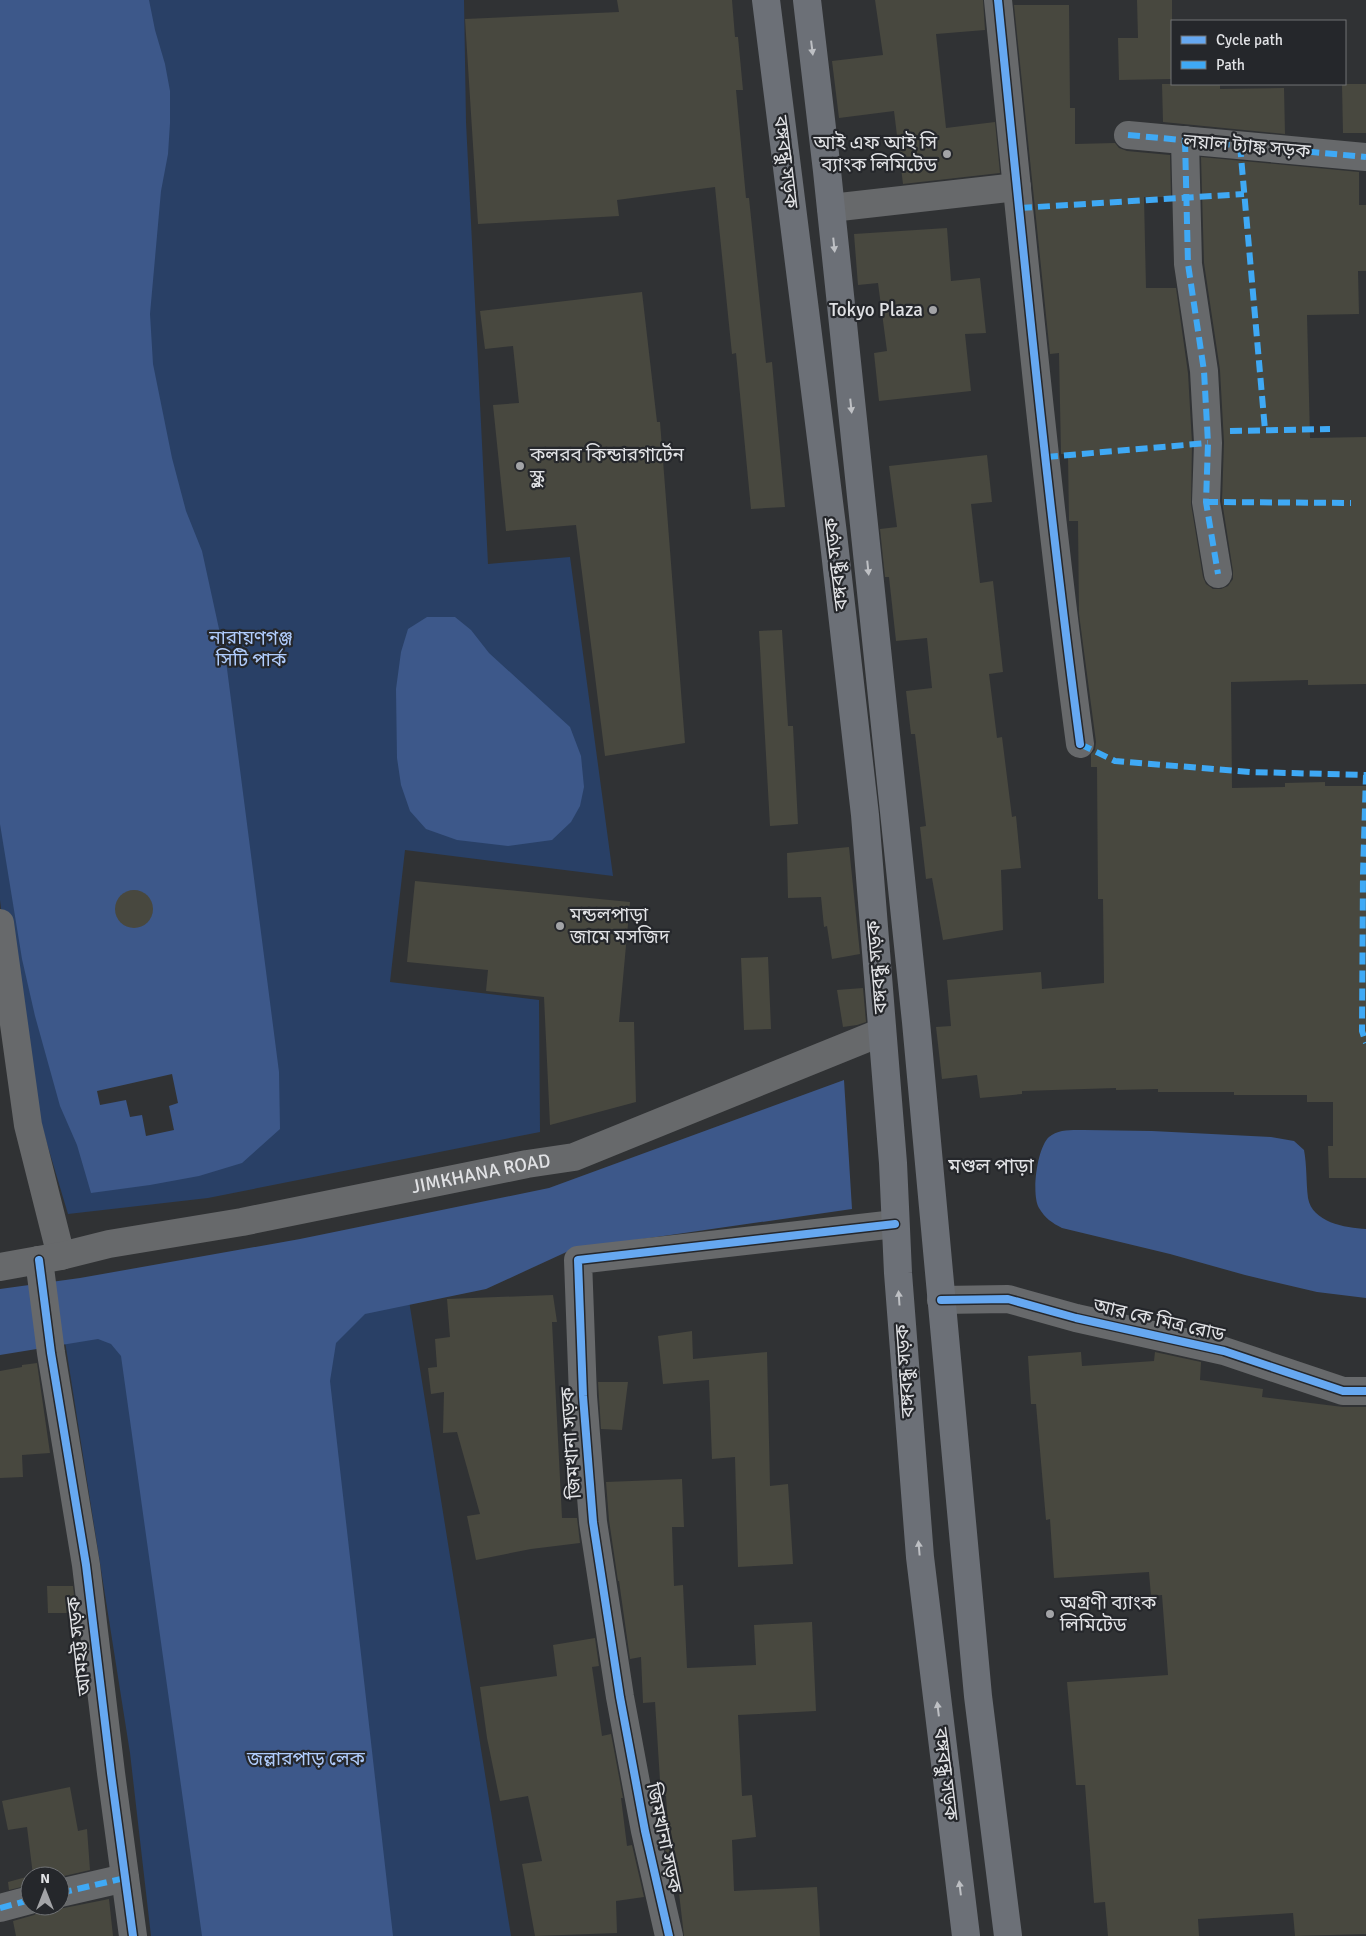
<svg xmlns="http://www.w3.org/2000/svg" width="1366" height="1936" font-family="Signika,'Noto Sans Bengali',sans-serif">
	<rect width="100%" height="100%" fill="#303234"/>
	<g fill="#294066">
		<path d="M 0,0 L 464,0 L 466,122 L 488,564 L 570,557 L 613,876 L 405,850 L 390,982 L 539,1000 L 540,1132 L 208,1198 L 68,1214 L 30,1087 L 7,957 L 0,900 Z"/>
		<path d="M 406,1282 L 511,1936 L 151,1936 L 130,1753 L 64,1335 Z"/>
	</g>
	<g fill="#3d588a">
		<path d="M 0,0 L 149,0 L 155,30 L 165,64 L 170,91 L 170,123 L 168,154 L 161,191 L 150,314 L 153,364 L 172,458 L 186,511 L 202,551 L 226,661 L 279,1072 L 280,1129 L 242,1163 L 199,1176 L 150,1185 L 91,1193 L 77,1145 L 60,1106 L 35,1016 L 22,959 L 0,824 Z"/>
		<path d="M 427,617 L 455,617 L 471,630 L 489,653 L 570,727 L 581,756 L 584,787 L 580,806 L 571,822 L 552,840 L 508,846 L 457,840 L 426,829 L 410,811 L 401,785 L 397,758 L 396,689 L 401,652 L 408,629 Z"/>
		<path d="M 844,1080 L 852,1209 L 573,1249 L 486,1289 L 365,1314 L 336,1343 L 330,1381 L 393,1936 L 202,1936 L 121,1356 L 111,1344 L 98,1339 L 0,1355 L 0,1289 L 80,1278 L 300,1239 L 549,1188 Z"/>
		<path d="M 1084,1130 L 1152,1131 L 1271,1137 L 1294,1141 L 1304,1150 C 1307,1166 1306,1182 1308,1198 C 1312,1222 1345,1228 1366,1229 L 1366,1298 L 1317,1292 L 1245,1275 L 1170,1254 L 1062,1228 C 1052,1223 1045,1218 1039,1208 C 1031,1194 1037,1148 1049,1137 C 1058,1129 1073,1130 1084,1130 Z"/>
	</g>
	<path fill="#303234" d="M 172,1074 L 178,1103 L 169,1106 L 174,1130 L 146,1136 L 142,1115 L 130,1117 L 126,1100 L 100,1105 L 97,1091 Z"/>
	<g fill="#48483f">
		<path d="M 617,0 L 732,0 L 735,37 L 738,37 L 743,90 L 736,90 L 746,198 L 749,198 L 766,363 L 772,362 L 785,507 L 751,509 L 736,353 L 732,354 L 715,187 L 617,200 L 619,216 L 478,224 L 465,19 L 619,12 Z"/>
		<path d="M 875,0 L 983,0 L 985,30 L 936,34 L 946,128 L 995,122 L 1000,173 L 903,184 L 894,111 L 839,118 L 832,61 L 883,55 Z"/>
		<path d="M 1137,0 L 1172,0 L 1172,79 L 1119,80 L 1118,38 L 1138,38 Z"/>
		<path d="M 1014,5 L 1069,5 L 1070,108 L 1075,108 L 1075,144 L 1115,143 L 1119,148 L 1127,151 L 1170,155 L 1171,197 L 1144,197 L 1146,288 L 1176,288 L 1188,373 L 1192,443 L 1191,504 L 1203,577 L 1206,584 L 1213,589 L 1221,589 L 1228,586 L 1233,579 L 1233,571 L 1222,501 L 1224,442 L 1220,370 L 1204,263 L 1201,157 L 1359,172 L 1359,205 L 1366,205 L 1366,271 L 1358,271 L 1359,314 L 1307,315 L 1310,438 L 1366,437 L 1366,684 L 1308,685 L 1308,680 L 1231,682 L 1232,788 L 1285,787 L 1285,783 L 1325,782 L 1325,786 L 1366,786 L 1366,1178 L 1329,1178 L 1328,1146 L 1333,1146 L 1333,1102 L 1307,1102 L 1307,1095 L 1234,1095 L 1234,1092 L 1158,1092 L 1158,1089 L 1116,1090 L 1116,1088 L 1022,1091 L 1022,1094 L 980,1098 L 977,1075 L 942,1079 L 936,1027 L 951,1026 L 947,980 L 1041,972 L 1042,989 L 1104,983 L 1103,899 L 1098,899 L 1097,767 L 1091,767 L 1091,754 L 1095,750 L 1096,742 L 1079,614 L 1078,521 L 1069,521 L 1068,454 L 1061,454 L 1059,353 L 1050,354 Z"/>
		<path d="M 1162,84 L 1220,84 L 1220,89 L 1284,88 L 1285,134 L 1163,122 Z"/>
		<path d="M 1342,84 L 1366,84 L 1366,133 L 1343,133 Z"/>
		<path d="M 947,228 L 951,281 L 980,278 L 986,333 L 965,334 L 971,391 L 879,401 L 874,353 L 887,351 L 878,283 L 858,285 L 854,234 Z"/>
		<path d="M 642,292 L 657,422 L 660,422 L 685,743 L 605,756 L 576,525 L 506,531 L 493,405 L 519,403 L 513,346 L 485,349 L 480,311 Z"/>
		<path d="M 987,455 L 992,502 L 971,504 L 980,583 L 993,581 L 1003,672 L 989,674 L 997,738 L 1002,737 L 1012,817 L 1016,816 L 1021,868 L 1001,870 L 1003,930 L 943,940 L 932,878 L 926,879 L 920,827 L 926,826 L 915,734 L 911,734 L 906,691 L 932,688 L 927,638 L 896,641 L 889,577 L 885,577 L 880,529 L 897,527 L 889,466 Z"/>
		<path d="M 782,630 L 788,726 L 793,726 L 798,824 L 770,826 L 759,631 Z"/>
		<path d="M 849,847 L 860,954 L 832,959 L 827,926 L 824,927 L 821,897 L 788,898 L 787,853 Z"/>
		<path d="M 415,881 L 630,902 L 619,1022 L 634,1022 L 636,1102 L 550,1125 L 544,997 L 486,991 L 488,970 L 407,962 Z"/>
		<circle cx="134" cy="909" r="19"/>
		<path d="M 768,957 L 771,1029 L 744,1030 L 741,958 Z"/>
		<path d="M 863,988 L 866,1022 L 857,1025 L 843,1027 L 837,990 Z"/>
		<path d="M 553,1295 L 557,1322 L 552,1322 L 562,1518 L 577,1518 L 580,1543 L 531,1549 L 476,1560 L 467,1516 L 480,1514 L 457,1432 L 443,1433 L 444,1392 L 431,1394 L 428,1368 L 437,1367 L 435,1339 L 450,1337 L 447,1299 Z"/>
		<path d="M 692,1331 L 693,1359 L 767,1352 L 770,1486 L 788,1484 L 793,1564 L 738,1567 L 735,1457 L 712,1459 L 709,1380 L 663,1384 L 658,1336 Z"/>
		<path d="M 1081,1352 L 1082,1366 L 1154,1361 L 1155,1352 L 1201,1362 L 1200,1380 L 1263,1389 L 1262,1397 L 1343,1407 L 1366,1407 L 1366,1934 L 1295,1936 L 1293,1913 L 1198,1919 L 1199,1936 L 1108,1936 L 1105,1902 L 1094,1903 L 1085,1785 L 1076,1785 L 1067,1682 L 1168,1675 L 1162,1595 L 1151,1596 L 1149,1572 L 1054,1578 L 1050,1519 L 1046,1520 L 1036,1404 L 1031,1404 L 1028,1356 Z"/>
		<path d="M 37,1363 L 50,1453 L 22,1455 L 23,1477 L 0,1478 L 0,1371 L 22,1367 L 22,1365 Z"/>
		<path d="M 598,1382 L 628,1382 L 622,1430 L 601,1429 Z"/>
		<path d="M 682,1479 L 684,1527 L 672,1527 L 674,1586 L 683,1585 L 687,1668 L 756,1665 L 754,1625 L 812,1622 L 816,1711 L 738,1715 L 742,1796 L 752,1795 L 756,1837 L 732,1840 L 734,1891 L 817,1887 L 820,1936 L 684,1936 L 679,1893 L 675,1893 L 664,1844 L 664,1838 L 669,1837 L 666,1796 L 661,1796 L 655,1702 L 643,1703 L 641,1657 L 630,1659 L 619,1581 L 618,1581 L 609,1520 L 606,1482 Z"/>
		<path d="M 47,1586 L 73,1586 L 76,1613 L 48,1613 Z"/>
		<path d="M 595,1638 L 599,1666 L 592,1667 L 602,1736 L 611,1734 L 623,1798 L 621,1798 L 627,1846 L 632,1845 L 644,1897 L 616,1901 L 617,1933 L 535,1936 L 522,1864 L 542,1861 L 528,1796 L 500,1801 L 487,1738 L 480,1687 L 557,1676 L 553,1645 Z"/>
		<path d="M 70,1787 L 78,1831 L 87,1829 L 90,1870 L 60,1877 L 30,1876 L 33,1875 L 27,1827 L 8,1830 L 2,1801 Z"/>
		<path d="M 30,1876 L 30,1885 L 9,1890 L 8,1882 Z"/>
		<path d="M 109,1899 L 113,1936 L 16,1936 L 13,1921 L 34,1915 L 41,1911 L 44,1906 L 64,1908 Z"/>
	</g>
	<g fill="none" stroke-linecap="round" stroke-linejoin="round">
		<g stroke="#67696b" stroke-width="28">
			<path d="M 998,0 C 1023,248 1047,497 1080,744"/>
			<path d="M 1128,135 L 1366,157"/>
			<path d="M 1185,140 L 1188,264 L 1204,371 L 1208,443 L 1206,502 L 1218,574"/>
			<path d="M 831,208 L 1017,187"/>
			<path d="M 0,923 L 28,1125 L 61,1256"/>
			<path d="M 39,1260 L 51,1353 L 86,1565 L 111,1773 L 133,1936"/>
			<path id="s1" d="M 0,1267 L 61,1256 L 109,1244 L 242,1222 L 527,1164 L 574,1157 L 882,1032"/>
			<path d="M 941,1300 L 1008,1299 L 1076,1318 L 1224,1351 L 1343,1391 L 1366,1391"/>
			<path d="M 60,1893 L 125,1878"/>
			<path d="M 0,1908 L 30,1900"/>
			<path d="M 669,1936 L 645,1831 L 620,1697 L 593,1522 L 583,1396 L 578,1260 L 895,1224"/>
		</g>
		<g stroke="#6c7077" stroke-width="28">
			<path d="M 766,0 L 833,534 L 865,815 L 893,1163 L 898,1273 L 920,1557 L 966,1936"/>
			<path d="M 807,0 L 827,171 L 916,1022 L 978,1696 L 1008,1936"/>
		</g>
		<g stroke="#3fa9f5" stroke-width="6" stroke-dasharray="12 6" stroke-linecap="butt">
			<path d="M 1128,135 L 1366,157"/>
			<path d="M 1185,140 L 1188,264 L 1204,371 L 1208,443 L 1206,502 L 1218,574"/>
			<path d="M 1240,145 L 1265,430"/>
			<path d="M 1020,208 L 1244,194"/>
			<path d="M 1230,431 L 1330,429"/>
			<path d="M 1046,457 L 1208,443"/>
			<path d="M 1206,502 L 1351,503"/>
			<path d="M 1080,744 L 1115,761 L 1250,772 L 1366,775 L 1363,874 L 1362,1031 L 1366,1043"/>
			<path d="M 60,1893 L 125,1878"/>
			<path d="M 0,1908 L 30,1900"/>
		</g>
		<g stroke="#25272b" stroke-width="11">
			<g id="cycleway">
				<path d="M 998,0 C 1023,248 1047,497 1080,744"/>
				<path d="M 39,1260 L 51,1353 L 86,1565 L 111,1773 L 133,1936"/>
				<path d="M 941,1300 L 1008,1299 L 1076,1318 L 1224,1351 L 1343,1391 L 1366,1391"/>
				<path d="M 669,1936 L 645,1831 L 620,1697 L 593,1522 L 583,1396 L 578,1260 L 895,1224"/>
			</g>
		</g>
		<use href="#cycleway" stroke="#66a8f1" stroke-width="8"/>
	</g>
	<defs><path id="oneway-solid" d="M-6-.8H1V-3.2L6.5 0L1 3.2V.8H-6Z" transform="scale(1.25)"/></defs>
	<g fill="#bec0c4">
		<use href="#oneway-solid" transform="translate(812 48) rotate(83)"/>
		<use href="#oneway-solid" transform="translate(834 245) rotate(84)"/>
		<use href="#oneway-solid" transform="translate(851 406) rotate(84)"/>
		<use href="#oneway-solid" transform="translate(868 568) rotate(84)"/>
		<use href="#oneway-solid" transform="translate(899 1298) rotate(-94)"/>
		<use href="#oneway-solid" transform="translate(919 1548) rotate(-95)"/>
		<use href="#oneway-solid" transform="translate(938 1709) rotate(-97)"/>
		<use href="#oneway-solid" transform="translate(960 1888) rotate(-97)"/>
	</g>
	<g fill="#a3a4a7" stroke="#25272b" stroke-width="2">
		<circle cx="947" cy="154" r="5"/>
		<circle cx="933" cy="310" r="5"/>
		<circle cx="520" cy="466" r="5"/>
		<circle cx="560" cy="926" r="5"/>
		<circle cx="1050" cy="1614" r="5"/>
	</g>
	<g text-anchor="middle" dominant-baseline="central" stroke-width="4.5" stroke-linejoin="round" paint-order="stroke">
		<g font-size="19" fill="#e1e2e5" stroke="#25272b" text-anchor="start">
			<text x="937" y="143" text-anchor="end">আই এফ আই সি<tspan x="937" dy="22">ব্যাংক লিমিটেড</tspan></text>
			<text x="923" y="310" text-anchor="end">Tokyo Plaza</text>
			<text x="530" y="455">কলরব কিন্ডারগার্টেন<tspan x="530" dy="22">স্কুল</tspan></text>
			<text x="570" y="915">মন্ডলপাড়া<tspan x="570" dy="22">জামে মসজিদ</tspan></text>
			<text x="1060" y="1603">অগ্রণী ব্যাংক<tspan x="1060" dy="22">লিমিটেড</tspan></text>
		</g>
		<g font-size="19" fill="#e1e2e5" stroke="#25272b">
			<text transform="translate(1247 146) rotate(5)">লয়াল ট্যাঙ্ক সড়ক</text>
			<text transform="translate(786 162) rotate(83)">বঙ্গবন্ধু সড়ক</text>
			<text transform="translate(836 564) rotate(-97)">বঙ্গবন্ধু সড়ক</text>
			<text transform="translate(877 967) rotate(-95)">বঙ্গবন্ধু সড়ক</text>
			<text stroke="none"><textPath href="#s1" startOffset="490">JIMKHANA ROAD</textPath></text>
			<text transform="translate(1159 1320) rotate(13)">আর কে মিত্র রোড</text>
			<text transform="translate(905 1371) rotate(-94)">বঙ্গবন্ধু সড়ক</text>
			<text transform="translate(571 1443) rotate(-94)">জিমখানা সড়ক</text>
			<text transform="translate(79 1646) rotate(-97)">আমহট্ট সড়ক</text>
			<text transform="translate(946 1774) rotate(83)">বঙ্গবন্ধু সড়ক</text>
			<text transform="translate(664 1838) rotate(78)">জিমখানা সড়ক</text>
		</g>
		<g font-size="19" fill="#b0ccfc" stroke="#25272b">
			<text x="251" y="638">নারায়ণগঞ্জ<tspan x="251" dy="22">সিটি পার্ক</tspan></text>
			<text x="306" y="1759">জল্লারপাড় লেক</text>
		</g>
		<g font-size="20" fill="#e1e2e5" stroke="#25272b">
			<text x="991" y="1166">মণ্ডল পাড়া</text>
		</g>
	</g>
	<rect x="1171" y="20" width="175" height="65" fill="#25272b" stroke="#707275"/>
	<rect x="1181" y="36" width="25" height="8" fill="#66a8f1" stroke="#707275"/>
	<text x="1216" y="45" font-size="15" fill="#e1e2e5">Cycle path</text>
	<rect x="1181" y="61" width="25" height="8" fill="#3fa9f5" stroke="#707275"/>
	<text x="1216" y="70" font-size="15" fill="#e1e2e5">Path</text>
	<g transform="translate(45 1891)"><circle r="24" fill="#25272b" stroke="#707275"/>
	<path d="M0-4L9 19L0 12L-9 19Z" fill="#a3a4a7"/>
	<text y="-8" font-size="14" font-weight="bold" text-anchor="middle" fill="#e1e2e5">N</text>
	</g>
</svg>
